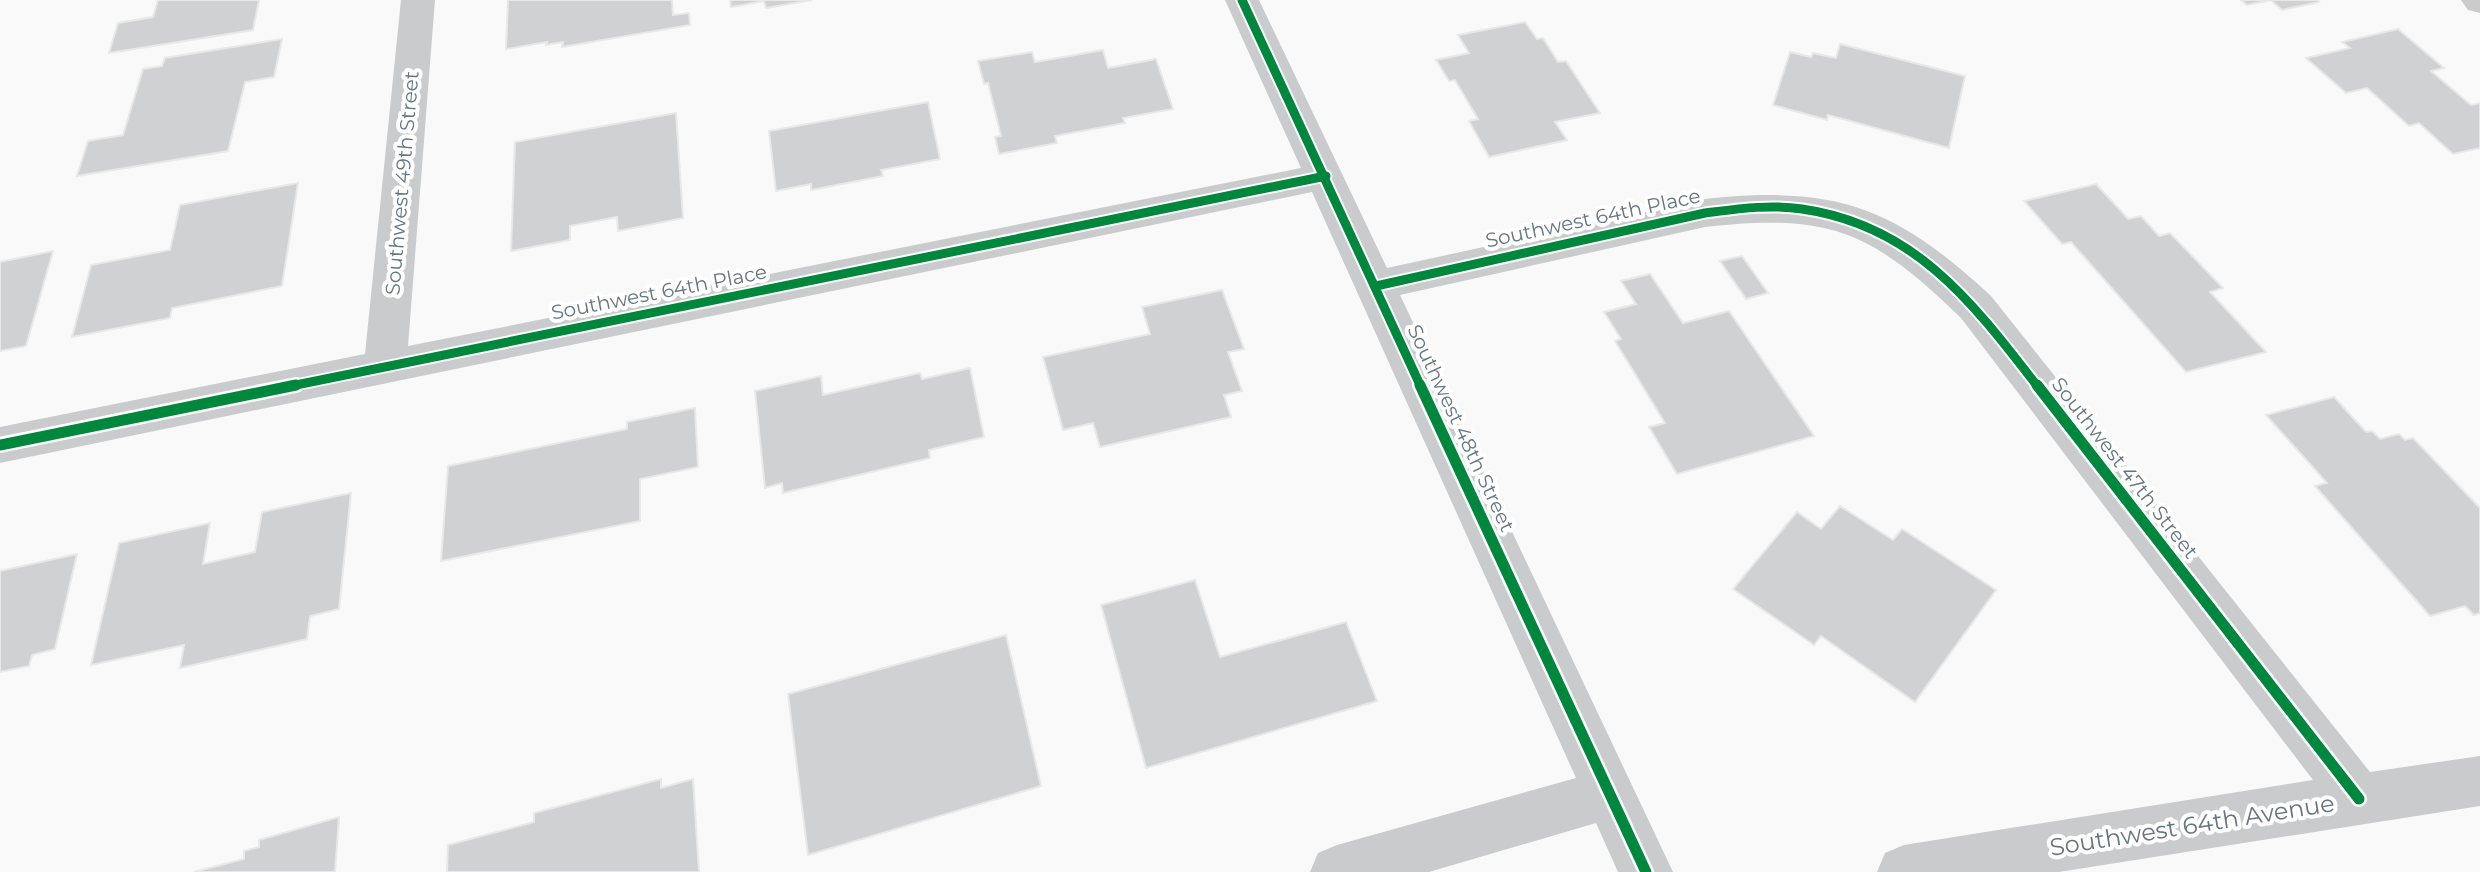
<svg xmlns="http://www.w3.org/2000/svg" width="2480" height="872" font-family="Montserrat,sans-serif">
	<rect width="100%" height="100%" fill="#f9f9f9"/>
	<g fill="#d0d1d2" stroke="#e8e8e8" stroke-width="2">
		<path d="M 158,0 L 259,0 L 253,30 L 109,53 L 118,23 L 153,17 Z"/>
		<path d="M 508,0 L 672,0 L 673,15 L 689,13 L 690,25 L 562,47 L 563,42 L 546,45 L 547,42 L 506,49 Z"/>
		<path d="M 730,0 L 812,0 L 766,8 L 764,1 L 731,7 Z"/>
		<path d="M 2241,0 L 2317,0 L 2319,2 L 2282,10 L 2271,0 L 2247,5 Z"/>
		<path d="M 1525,22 L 1537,39 L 1543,38 L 1558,62 L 1566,61 L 1600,113 L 1555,122 L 1567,140 L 1489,157 L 1469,121 L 1478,119 L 1455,80 L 1449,81 L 1436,60 L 1469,53 L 1458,35 Z"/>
		<path d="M 2398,29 L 2444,68 L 2431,71 L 2471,105 L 2480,103 L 2480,148 L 2453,154 L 2419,123 L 2409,126 L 2367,88 L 2346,93 L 2306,58 L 2350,48 L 2342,42 Z"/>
		<path d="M 282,39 L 274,77 L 245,82 L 228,151 L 77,176 L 88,141 L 123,135 L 143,69 L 162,66 L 165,58 Z"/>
		<path d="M 1840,44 L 1965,76 L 1949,148 L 1828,115 L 1827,120 L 1773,105 L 1790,52 L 1811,57 L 1813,53 L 1836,58 Z"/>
		<path d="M 1103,50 L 1108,68 L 1156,59 L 1173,109 L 1123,118 L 1125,123 L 1055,136 L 1057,143 L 999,154 L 995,137 L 1001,136 L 988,83 L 984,84 L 978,61 L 1032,52 L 1035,62 Z"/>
		<path d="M 928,102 L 940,159 L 881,170 L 883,176 L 811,190 L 811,184 L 776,191 L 769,131 Z"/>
		<path d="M 676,113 L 683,218 L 618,231 L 617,217 L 570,226 L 570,240 L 511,251 L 515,142 Z"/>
		<path d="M 298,183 L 282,286 L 172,308 L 170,318 L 72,337 L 91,265 L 170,250 L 180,205 Z"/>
		<path d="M 2096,184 L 2128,219 L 2141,216 L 2159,236 L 2170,233 L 2223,288 L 2210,292 L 2266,352 L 2186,372 L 2071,242 L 2062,244 L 2024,201 Z"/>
		<path d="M 53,251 L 26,346 L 0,351 L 0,262 Z"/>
		<path d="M 1742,256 L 1768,293 L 1746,299 L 1720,261 Z"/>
		<path d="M 1650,274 L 1683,323 L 1729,311 L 1814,436 L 1677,474 L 1649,427 L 1665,423 L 1615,341 L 1621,339 L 1604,312 L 1636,304 L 1621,281 Z"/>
		<path d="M 1222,290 L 1244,349 L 1228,352 L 1242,391 L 1224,395 L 1231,417 L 1100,447 L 1093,423 L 1063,430 L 1043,357 L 1150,334 L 1142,307 Z"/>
		<path d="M 970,368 L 984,437 L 929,450 L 930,458 L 783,493 L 782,483 L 765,488 L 755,391 L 821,376 L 823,395 L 920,373 L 922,379 Z"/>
		<path d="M 2334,397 L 2366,432 L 2372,431 L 2380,439 L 2399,434 L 2405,440 L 2413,438 L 2480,508 L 2480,613 L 2474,615 L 2465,606 L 2430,616 L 2315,486 L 2327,483 L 2266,415 Z"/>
		<path d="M 695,408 L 698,467 L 640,479 L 640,521 L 441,561 L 448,466 L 627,429 L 627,422 Z"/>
		<path d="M 351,493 L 339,609 L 310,616 L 307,639 L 180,668 L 184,645 L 91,665 L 119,543 L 210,523 L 203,564 L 255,552 L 262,512 Z"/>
		<path d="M 1840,506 L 1893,540 L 1902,529 L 1996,590 L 1915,702 L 1821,636 L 1814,645 L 1733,589 L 1797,512 L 1821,529 Z"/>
		<path d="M 77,554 L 55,649 L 32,655 L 29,666 L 0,672 L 0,571 Z"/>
		<path d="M 1195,580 L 1220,657 L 1346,622 L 1377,701 L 1146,768 L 1101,605 Z"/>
		<path d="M 1006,635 L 1041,786 L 808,855 L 788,694 Z"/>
		<path d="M 661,779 L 661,788 L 693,779 L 699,872 L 447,872 L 448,845 L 534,822 L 534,813 Z"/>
		<path d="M 339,817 L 335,872 L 194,872 L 244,859 L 244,851 L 259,847 L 259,840 Z"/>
	</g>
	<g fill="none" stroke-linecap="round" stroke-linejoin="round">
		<g fill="#cacbcc" fill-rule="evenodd">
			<path d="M 401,0 L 435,0 L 408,346 L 1301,168 L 1225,0 L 1259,0 L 1387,268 L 1705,199 C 1836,185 1895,207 1991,296 L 2370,772 L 2480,756 L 2480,806 L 2059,872 L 1877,872 L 1885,853 L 1904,845 L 2313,780 L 1961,318 C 1871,231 1831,213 1705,227 L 1400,295 L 1673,872 L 1618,872 L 1596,823 L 1429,872 L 1310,872 L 1318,853 L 1337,845 L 1576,778 L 1312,192 L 0,463 L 0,427 L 365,354 Z"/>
			<path d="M 2461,0 L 2480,0 L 2480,13 L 2468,10 Z"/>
		</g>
		<g stroke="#fff" stroke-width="13">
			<g id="cycleway-far1">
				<path d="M 1242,0 L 1421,387"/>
				<path d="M 1376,286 L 1705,213 C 1737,209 1770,204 1802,209 C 1915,225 1973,303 2038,387"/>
				<path d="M 286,387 L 1326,176"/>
			</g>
		</g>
		<g stroke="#fff" stroke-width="16">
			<g id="cycleway">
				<path d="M 1420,385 L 1646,872"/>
				<path d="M 2037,385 L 2359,799"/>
				<path d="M 0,445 L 296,385"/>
			</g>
		</g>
		<use href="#cycleway-far1" stroke="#00873e" stroke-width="9"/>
		<use href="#cycleway" stroke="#00873e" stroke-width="11"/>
	</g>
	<g text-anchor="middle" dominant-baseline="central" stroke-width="8" stroke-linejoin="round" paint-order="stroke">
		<g font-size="20" fill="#667681" stroke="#fff">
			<text transform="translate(402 183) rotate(-85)">Southwest 49th Street</text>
			<text transform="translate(1593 218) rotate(-12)">Southwest 64th Place</text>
			<text transform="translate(659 292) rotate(-11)">Southwest 64th Place</text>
			<text transform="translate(1461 428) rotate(65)">Southwest 48th Street</text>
			<text transform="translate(2125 468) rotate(52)">Southwest 47th Street</text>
		</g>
		<g font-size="24" fill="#667681" stroke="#fff">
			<text transform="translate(2192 825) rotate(-9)">Southwest 64th Avenue</text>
		</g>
	</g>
</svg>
